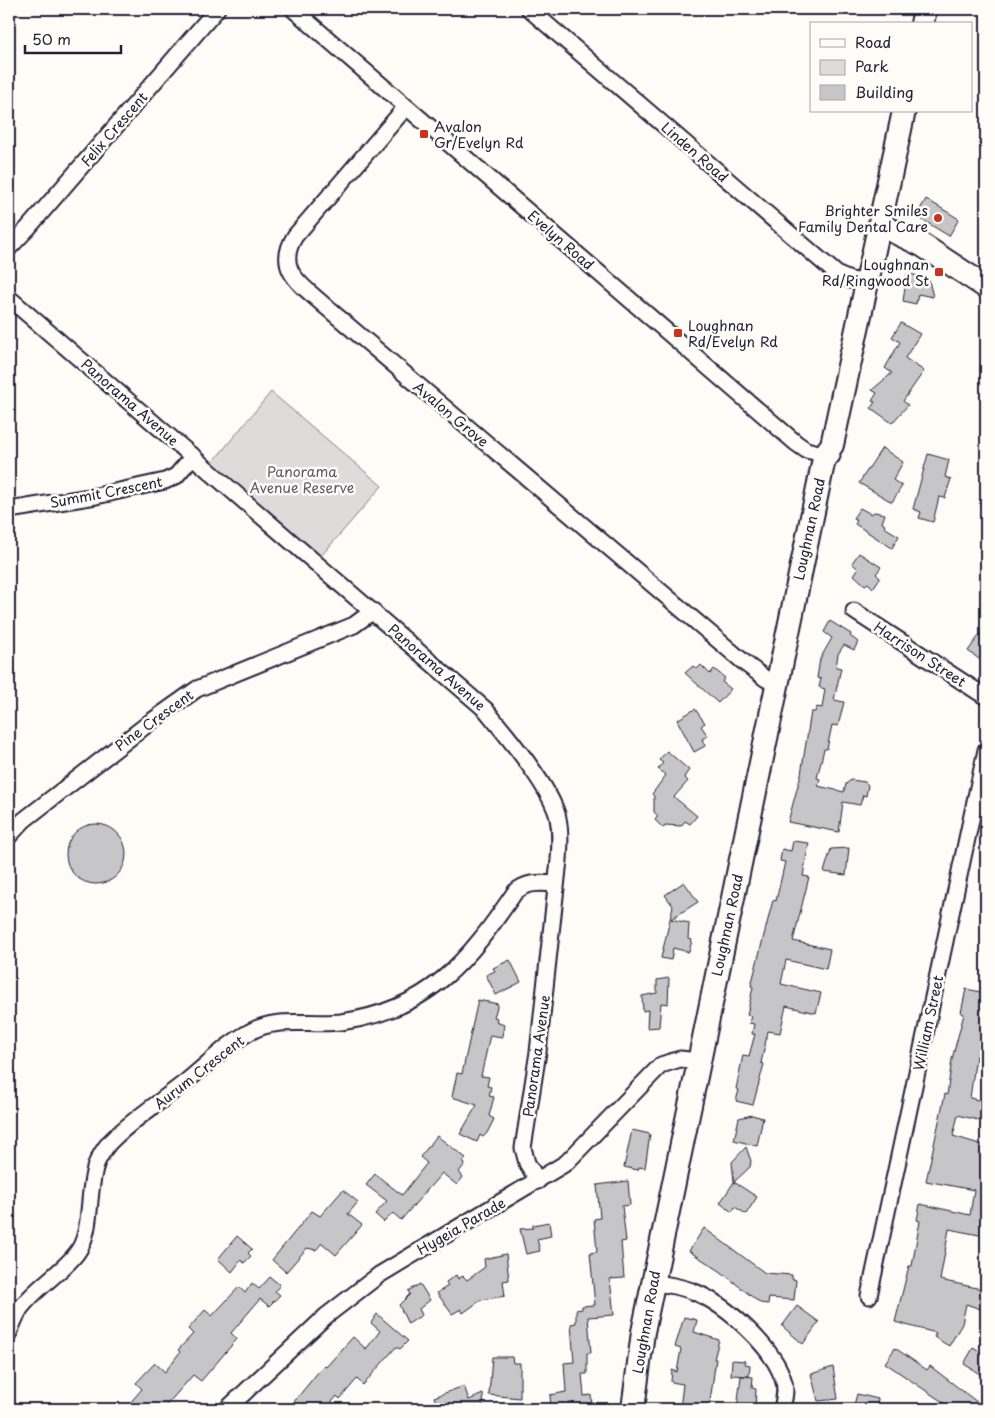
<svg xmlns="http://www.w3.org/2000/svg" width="995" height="1418" font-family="'Playpen Sans',sans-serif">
	<rect width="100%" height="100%" fill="#fdfcf7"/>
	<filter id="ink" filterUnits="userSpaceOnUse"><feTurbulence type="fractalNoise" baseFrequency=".02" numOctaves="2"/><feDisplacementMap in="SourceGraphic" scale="10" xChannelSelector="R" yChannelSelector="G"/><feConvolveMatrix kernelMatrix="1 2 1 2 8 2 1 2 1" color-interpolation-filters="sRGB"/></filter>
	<g filter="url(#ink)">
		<path fill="#dddcdb" stroke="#807f8b" d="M 271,392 L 382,486 L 321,556 L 212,463 Z"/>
		<g fill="#c6c6c8" stroke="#22223b">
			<path d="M 926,199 L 959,219 L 949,236 L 916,216 Z"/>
			<path d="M 907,274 L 928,277 L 933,297 L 918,294 L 916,304 L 903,301 Z"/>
			<path d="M 901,323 L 920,334 L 905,358 L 924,371 L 903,401 L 908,405 L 892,423 L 871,408 L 875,402 L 872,401 L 877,393 L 872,390 L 892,373 L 885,368 L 900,342 L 892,337 Z"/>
			<path d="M 882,448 L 903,462 L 893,480 L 902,486 L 892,502 L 859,483 Z"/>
			<path d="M 928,454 L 949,460 L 945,477 L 951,479 L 945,498 L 939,497 L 933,522 L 919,518 L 921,512 L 913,509 Z"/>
			<path d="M 860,508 L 871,514 L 874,512 L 885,514 L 882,523 L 885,525 L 884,527 L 899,536 L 892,548 L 855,524 L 857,521 L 853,518 Z"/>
			<path d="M 859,553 L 881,567 L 876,574 L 880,578 L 873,588 L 868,583 L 865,585 L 854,575 L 858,569 L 852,563 Z"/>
			<path d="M 830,621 L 851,634 L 850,636 L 858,642 L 854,650 L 844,645 L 838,654 L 836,667 L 841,668 L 834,700 L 844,702 L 838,726 L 832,725 L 827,749 L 824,749 L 817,778 L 820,779 L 818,786 L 844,792 L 846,784 L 851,780 L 865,782 L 868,785 L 866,796 L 863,795 L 860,805 L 843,802 L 839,832 L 788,822 L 801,774 L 811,712 L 815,712 L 817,707 L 822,708 L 825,689 L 819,687 L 821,679 L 817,678 L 820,659 L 832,638 L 824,632 Z"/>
			<path d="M 986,626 L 986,664 L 968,651 Z"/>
			<path d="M 701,665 L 710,674 L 714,669 L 725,678 L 722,682 L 731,689 L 718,703 L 685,673 L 693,666 L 697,669 Z"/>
			<path d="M 695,709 L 705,723 L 701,726 L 708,736 L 702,739 L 705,746 L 694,752 L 677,720 Z"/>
			<path d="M 667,751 L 689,770 L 684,777 L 688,781 L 674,797 L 697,816 L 690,824 L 685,821 L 681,826 L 665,825 L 663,828 L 655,820 L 658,816 L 654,812 L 654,796 L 652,794 L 666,775 L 658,769 L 663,763 L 659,760 Z"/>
			<circle cx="96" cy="854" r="30"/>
			<path d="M 793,841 L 809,843 L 803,876 L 809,877 L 793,941 L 830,949 L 826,969 L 786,960 L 781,984 L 821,993 L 816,1013 L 786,1006 L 780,1033 L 768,1031 L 761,1063 L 764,1064 L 753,1105 L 736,1101 L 739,1090 L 736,1089 L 743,1055 L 749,1056 L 755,1034 L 752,1034 L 754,1024 L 749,1023 L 751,1016 L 747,1015 L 753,987 L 751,986 L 773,900 L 776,901 L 785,862 L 780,861 L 782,849 L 791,851 Z"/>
			<path d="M 849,848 L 846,875 L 824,872 L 831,849 Z"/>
			<path d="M 684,882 L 698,902 L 671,919 L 689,923 L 688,939 L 692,940 L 689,952 L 673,948 L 671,960 L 661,958 L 673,906 L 665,895 Z"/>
			<path d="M 510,960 L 521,982 L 496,995 L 486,975 L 495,971 L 493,968 Z"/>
			<path d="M 669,978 L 668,1004 L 661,1003 L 659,1027 L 647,1028 L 648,1010 L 643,1011 L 642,996 L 657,993 L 657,980 Z"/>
			<path d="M 966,989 L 986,993 L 986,1049 L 984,1058 L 976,1056 L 970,1098 L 986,1102 L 986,1122 L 958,1115 L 953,1136 L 986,1146 L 986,1225 L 984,1236 L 949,1229 L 940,1280 L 986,1290 L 986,1311 L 966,1304 L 962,1324 L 949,1346 L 934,1337 L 936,1333 L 895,1322 L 909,1266 L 912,1266 L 920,1221 L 917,1220 L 920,1204 L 970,1215 L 974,1190 L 926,1181 L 945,1094 L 947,1095 L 952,1059 L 964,1014 L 961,1013 Z"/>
			<path d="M 478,1000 L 498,1004 L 494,1017 L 497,1018 L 496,1022 L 504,1025 L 502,1037 L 490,1035 L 481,1076 L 489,1077 L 487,1086 L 491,1087 L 489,1096 L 494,1097 L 489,1116 L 494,1119 L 487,1133 L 483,1137 L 480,1135 L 477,1142 L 460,1134 L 477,1105 L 452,1097 L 457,1073 L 462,1074 Z"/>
			<path d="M 752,1115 L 763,1118 L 757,1146 L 734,1140 L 739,1118 Z"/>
			<path d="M 632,1130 L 650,1134 L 645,1168 L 639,1167 L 638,1170 L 624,1167 Z"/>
			<path d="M 437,1136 L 466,1158 L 463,1162 L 465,1164 L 459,1172 L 463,1177 L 457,1185 L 442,1173 L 401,1220 L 393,1213 L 384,1222 L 375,1214 L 387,1201 L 366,1185 L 375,1174 L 402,1195 L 427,1163 L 420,1157 Z"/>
			<path d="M 746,1147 L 751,1161 L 750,1167 L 734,1182 L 732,1162 Z"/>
			<path d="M 628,1181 L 630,1205 L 622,1206 L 626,1241 L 621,1242 L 624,1278 L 610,1279 L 614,1315 L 588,1317 L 591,1353 L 587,1353 L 587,1374 L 582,1374 L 584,1396 L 591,1395 L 592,1406 L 584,1407 L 584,1409 L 551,1409 L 550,1395 L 566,1392 L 564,1363 L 574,1362 L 571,1324 L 576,1323 L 576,1310 L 582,1309 L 582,1306 L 595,1305 L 590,1253 L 597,1252 L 594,1219 L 600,1218 L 597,1185 Z"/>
			<path d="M 734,1182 L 757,1197 L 746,1214 L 735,1207 L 732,1212 L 720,1203 Z"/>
			<path d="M 343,1190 L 358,1202 L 348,1214 L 362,1225 L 336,1255 L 322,1243 L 316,1250 L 307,1248 L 286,1272 L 272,1260 L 312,1211 L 320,1216 Z"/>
			<path d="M 549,1222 L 551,1236 L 537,1239 L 540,1251 L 526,1254 L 520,1229 L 533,1228 L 533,1225 Z"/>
			<path d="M 704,1228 L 765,1273 L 792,1275 L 792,1279 L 796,1280 L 794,1300 L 769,1298 L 768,1304 L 760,1303 L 720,1271 L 689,1251 Z"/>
			<path d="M 237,1236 L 252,1249 L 248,1253 L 251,1256 L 244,1263 L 241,1260 L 232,1272 L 218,1259 Z"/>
			<path d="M 506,1254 L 509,1280 L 503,1281 L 505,1296 L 481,1300 L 463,1313 L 461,1309 L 452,1314 L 437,1293 L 448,1286 L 446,1282 L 456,1275 L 458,1279 L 463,1276 L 467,1280 L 485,1267 L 484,1259 Z"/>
			<path d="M 270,1277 L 280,1285 L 275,1291 L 280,1295 L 269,1306 L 260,1299 L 231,1333 L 237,1339 L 201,1381 L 193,1375 L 163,1409 L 134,1409 L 129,1404 L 142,1389 L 136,1383 L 155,1363 L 165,1372 L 180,1352 L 178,1350 L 193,1334 L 188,1329 L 205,1310 L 212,1316 L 239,1287 L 245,1293 L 252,1283 L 259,1289 Z"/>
			<path d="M 420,1284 L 430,1300 L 419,1309 L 422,1315 L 408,1324 L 399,1305 L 410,1294 L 408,1291 Z"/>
			<path d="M 797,1306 L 819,1322 L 803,1344 L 782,1326 Z"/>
			<path d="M 377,1314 L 408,1341 L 400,1349 L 396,1347 L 363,1385 L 357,1379 L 340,1399 L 337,1396 L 326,1409 L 288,1409 L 324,1365 L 326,1367 L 353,1337 L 366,1349 L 380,1331 L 371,1323 Z"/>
			<path d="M 684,1317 L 697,1320 L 694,1332 L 719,1340 L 714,1359 L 716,1359 L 709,1409 L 680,1409 L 683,1384 L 671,1382 L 672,1370 L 677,1372 L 681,1349 L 675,1347 Z"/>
			<path d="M 895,1348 L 927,1370 L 930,1366 L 986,1409 L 953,1409 L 885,1363 Z"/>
			<path d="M 973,1348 L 986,1356 L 986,1378 L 964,1364 Z"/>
			<path d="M 492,1357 L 512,1357 L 513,1363 L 520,1363 L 520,1398 L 489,1395 Z"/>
			<path d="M 732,1360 L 745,1361 L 745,1364 L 750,1365 L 749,1376 L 731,1375 Z"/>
			<path d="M 833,1367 L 838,1399 L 818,1401 L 811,1374 Z"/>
			<path d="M 741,1376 L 753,1377 L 752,1388 L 756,1389 L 755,1409 L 737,1409 Z"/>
			<path d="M 464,1386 L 469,1400 L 483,1394 L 484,1409 L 439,1409 L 434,1397 Z"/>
			<path d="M 857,1394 L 878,1399 L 876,1409 L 853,1409 Z"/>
		</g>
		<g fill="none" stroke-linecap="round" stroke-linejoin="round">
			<g stroke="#22223b" stroke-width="19">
				<g id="minor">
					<path d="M 293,9 L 796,443 L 806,450 L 832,456"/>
					<path d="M 529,9 L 838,275 L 850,280 L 867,282"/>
					<path d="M 406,107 L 295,236 C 274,270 302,285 325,306 L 746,664 L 766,679 L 776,683"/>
					<path d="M 9,248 L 28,228 L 217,9"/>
					<path d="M 9,298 L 486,710 C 507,736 547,783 557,814 C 561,829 560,845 559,860 L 538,1052 L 523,1148 L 527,1163 L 538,1181"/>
					<path d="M 9,510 L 96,496 L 165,481 L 176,476 L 193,456"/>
					<path d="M 854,611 L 986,697"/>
					<path d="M 9,836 L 24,820 L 149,723 L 197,689 L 354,625 L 373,611"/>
					<path d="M 663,1284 C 675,1286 686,1288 697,1293 C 727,1306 773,1347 783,1379 C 787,1389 784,1399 782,1409"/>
					<path d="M 869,1296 L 986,750"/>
					<path d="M 9,1333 C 12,1325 15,1317 20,1309 C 35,1288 60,1274 76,1254 C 94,1232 86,1190 97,1162 C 101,1154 107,1144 114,1138 C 135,1118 160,1102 183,1084 C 206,1066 230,1040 258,1028 C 284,1018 314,1025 341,1022 C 429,1010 468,961 515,892 C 528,881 541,883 556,884"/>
					<path d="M 227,1409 L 326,1316 L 379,1275 L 566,1163 L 661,1065 L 680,1059 L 699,1061"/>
				</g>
			</g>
			<g stroke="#22223b" stroke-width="26">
				<g id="secondary">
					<path d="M 922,24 L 925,9"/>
					<path d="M 880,225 L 922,245 L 986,287"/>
					<path d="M 633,1409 L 643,1332 L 825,454 L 832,445 L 904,111"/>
				</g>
			</g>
			<use href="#minor" stroke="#fdfcf7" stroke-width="15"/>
			<use href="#secondary" stroke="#fdfcf7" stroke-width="22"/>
		</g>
	</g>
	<g fill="#c8321e" stroke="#fdfcf7" stroke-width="2">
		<rect x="419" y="129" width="10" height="10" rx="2.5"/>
		<circle cx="938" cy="218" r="5"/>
		<rect x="934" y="267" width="10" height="10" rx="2.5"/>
		<rect x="673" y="328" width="10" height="10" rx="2.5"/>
	</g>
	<g text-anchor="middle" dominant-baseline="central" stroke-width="5" stroke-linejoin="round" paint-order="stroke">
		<g font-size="14" fill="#22223b" stroke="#fdfcf7" text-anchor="start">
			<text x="434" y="126">Avalon<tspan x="434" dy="16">Gr/Evelyn Rd</tspan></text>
			<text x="928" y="210" text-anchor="end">Brighter Smiles<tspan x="928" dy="16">Family Dental Care</tspan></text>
			<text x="929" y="264" text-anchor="end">Loughnan<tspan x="929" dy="16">Rd/Ringwood St</tspan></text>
			<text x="688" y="325">Loughnan<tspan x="688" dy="16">Rd/Evelyn Rd</tspan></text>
		</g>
		<g font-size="14" fill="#22223b" stroke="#fdfcf7">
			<text transform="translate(114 129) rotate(-49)">Felix Crescent</text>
			<text transform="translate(695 152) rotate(41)">Linden Road</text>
			<text transform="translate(561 240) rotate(41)">Evelyn Road</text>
			<text transform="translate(130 402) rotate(41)">Panorama Avenue</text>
			<text transform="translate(451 414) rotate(40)">Avalon Grove</text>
			<text transform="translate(106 492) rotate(-11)">Summit Crescent</text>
			<text transform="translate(809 529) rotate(-78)">Loughnan Road</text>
			<text transform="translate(920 654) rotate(33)">Harrison Street</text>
			<text transform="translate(437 667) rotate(41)">Panorama Avenue</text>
			<text transform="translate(154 720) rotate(-36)">Pine Crescent</text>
			<text transform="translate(727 925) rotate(-78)">Loughnan Road</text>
			<text transform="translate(928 1023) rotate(-78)">William Street</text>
			<text transform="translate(536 1056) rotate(-82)">Panorama Avenue</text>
			<text transform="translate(199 1072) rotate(-38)">Aurum Crescent</text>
			<text transform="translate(461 1226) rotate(-30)">Hygeia Parade</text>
			<text transform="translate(646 1322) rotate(-80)">Loughnan Road</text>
		</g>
		<g font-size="14" fill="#5a5a6b" stroke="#fdfcf7">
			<text x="302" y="471">Panorama<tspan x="302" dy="16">Avenue Reserve</tspan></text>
		</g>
	</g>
	<rect width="995" height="1418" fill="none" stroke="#fdfcf7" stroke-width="30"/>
	<rect x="15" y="15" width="965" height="1388" fill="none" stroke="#22223b" stroke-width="2" filter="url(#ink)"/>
	<rect x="810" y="22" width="162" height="90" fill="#fdfcf7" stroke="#a5a5ac"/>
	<rect x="820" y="39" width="25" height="8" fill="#fdfcf7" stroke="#a5a5ac"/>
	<text x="855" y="48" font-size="15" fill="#22223b">Road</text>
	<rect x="820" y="60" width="25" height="15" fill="#dddcdb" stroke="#a5a5ac"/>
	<text x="855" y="72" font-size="15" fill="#22223b">Park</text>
	<rect x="820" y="85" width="25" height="15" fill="#c6c6c8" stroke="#a5a5ac"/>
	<text x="855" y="98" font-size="15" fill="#22223b">Building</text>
	<path d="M25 45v8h96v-8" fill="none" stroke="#22223b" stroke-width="2.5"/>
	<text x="32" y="45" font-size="15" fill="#22223b" stroke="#fdfcf7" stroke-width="4" paint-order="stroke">50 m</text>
</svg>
